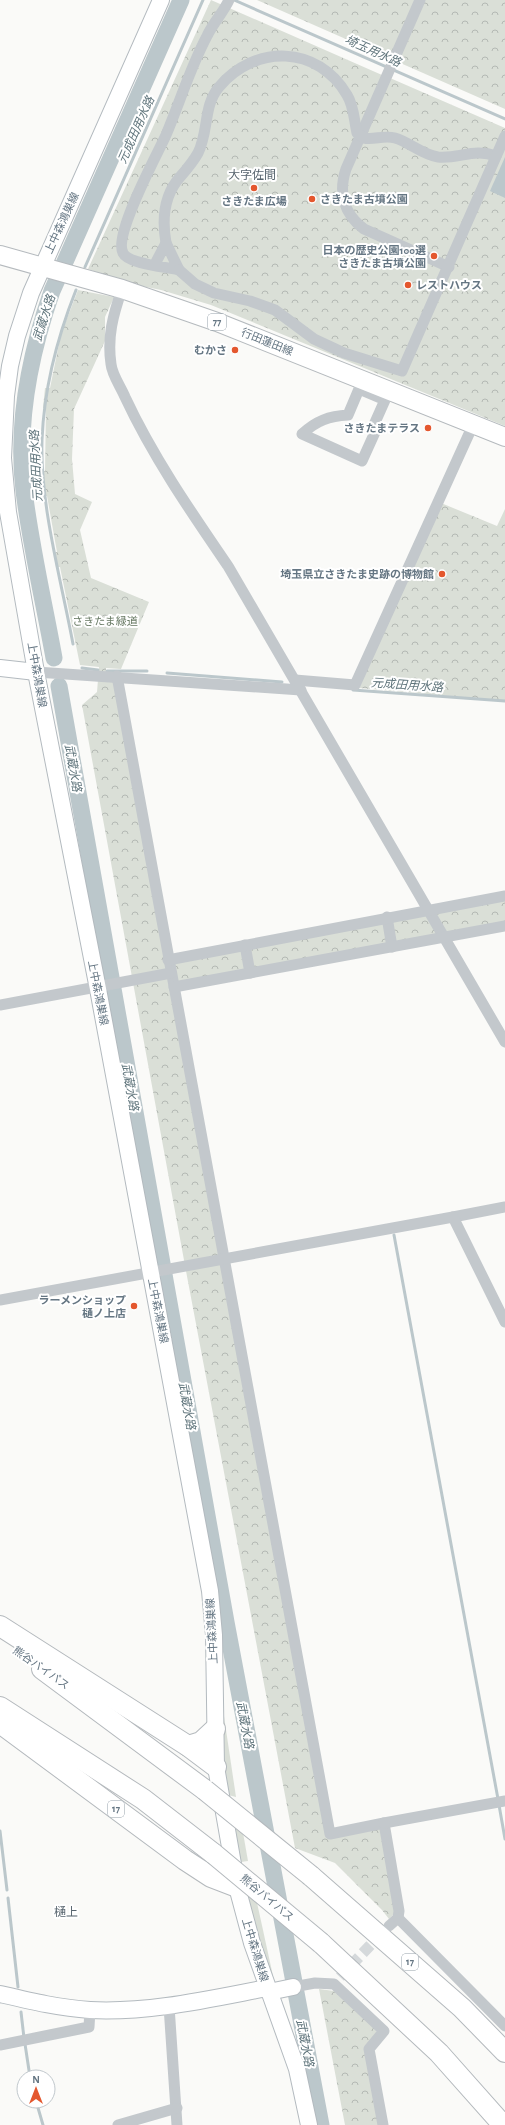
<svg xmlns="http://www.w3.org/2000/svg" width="505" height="2125" font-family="'Alegreya Sans','Noto Sans JP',sans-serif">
	<defs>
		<pattern id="park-crowns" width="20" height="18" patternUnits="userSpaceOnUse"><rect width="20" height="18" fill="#dadfd7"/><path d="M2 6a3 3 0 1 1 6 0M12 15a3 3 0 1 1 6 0" fill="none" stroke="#b4b9b4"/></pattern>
	</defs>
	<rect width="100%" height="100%" fill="#fafaf8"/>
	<g fill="#dadfd7">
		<path d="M 222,1703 L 236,1797 L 228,1795 L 222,1753 Z"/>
		<path d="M 234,1827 L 242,1827 L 248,1861 L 241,1862 Z"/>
		<path d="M 247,1894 L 256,1898 L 273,1976 L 270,1977 L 256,1937 Z"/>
	</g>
	<g fill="url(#park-crowns)">
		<path d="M 211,0 L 382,75 L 389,58 L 257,0 L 505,0 L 505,109 L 398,62 L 390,78 L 505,128 L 505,426 L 211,305 L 161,290 L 132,284 L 88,269 Z"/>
		<path d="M 78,290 L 114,297 L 105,317 L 105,341 L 74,409 L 72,459 L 75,494 L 92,502 L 80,530 L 91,578 L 149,602 L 121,669 L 106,668 L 106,681 L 114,682 L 165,957 L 505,894 L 505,928 L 177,990 L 327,1835 L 381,1828 L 395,1913 L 389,1919 L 382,1910 L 335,1863 L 295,1848 L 186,1271 L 82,705 L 97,692 L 99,667 L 80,665 L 60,567 L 56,567 L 54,553 L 57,552 L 47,496 L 43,496 L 41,472 L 45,471 L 46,408 L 43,408 L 45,388 L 50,388 L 61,334 Z"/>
		<path d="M 441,503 L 497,526 L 505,509 L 505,701 L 359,688 Z"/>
		<path d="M 319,1989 L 334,1991 L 376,2027 L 377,2035 L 366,2048 L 380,2125 L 345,2125 Z"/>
	</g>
	<path fill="#bbc7cb" d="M 505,157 L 505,198 L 490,191 Z"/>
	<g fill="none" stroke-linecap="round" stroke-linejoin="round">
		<g stroke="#bbc7cb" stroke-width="3">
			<path d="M 234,0 L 505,119"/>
			<path d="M 85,267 L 203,0"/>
			<path d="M 73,644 C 61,579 40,506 42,440 C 44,388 57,338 76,290"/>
			<path d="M 82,668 L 98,670"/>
			<path d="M 107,671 L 147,671"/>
			<path d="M 167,673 L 282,682"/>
			<path d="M 353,690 L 505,701"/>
			<path d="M 394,1235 L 498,1799"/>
			<path d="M 499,1805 L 505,1839"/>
			<path d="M 0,1831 L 7,1890"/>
			<path d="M 8,1898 L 18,1987"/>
			<path d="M 21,2012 L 24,2038"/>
			<path d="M 25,2044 L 30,2077"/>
			<path d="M 36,2101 L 43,2125"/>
		</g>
		<g stroke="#bbc7cb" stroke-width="17">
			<path d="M 54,658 C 44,603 31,547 24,491 C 16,424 30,354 52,291 L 181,0"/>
			<path d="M 59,686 L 226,1622 L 321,2125"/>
		</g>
		<path stroke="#d5d9db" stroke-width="11" stroke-dasharray="11 5.5" stroke-linecap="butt" d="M 340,1977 L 382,1933"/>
		<g stroke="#b3babf" stroke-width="18">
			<g id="secondary">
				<path d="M 161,0 L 31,293 L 17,336 L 10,366 L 6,396 L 3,458 L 8,512 L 36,672 L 98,989 L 210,1591 L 214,1635 L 216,1767 L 237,1887 L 252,1943 L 297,2069 L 309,2125"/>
				<path d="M 0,668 L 36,672"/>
				<path d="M 269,1992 L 293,1987"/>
				<path d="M 0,1994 C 30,2001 59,2008 90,2010 C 149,2013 209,1999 267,1988"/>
			</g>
		</g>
		<g stroke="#b5babe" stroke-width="20">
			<path id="primary" d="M 0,255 L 122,289 L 217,322 L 505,437"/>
		</g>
		<g stroke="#b4b9bd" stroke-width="22">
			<g id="highway">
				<path d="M 0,1626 L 188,1746 L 216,1767"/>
				<path d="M 42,1669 L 205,1790"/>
				<path d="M 0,1707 L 143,1799 L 214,1854"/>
				<path d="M 0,1723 L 185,1860 L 211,1877 L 237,1887"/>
				<path d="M 188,1746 L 201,1742 L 215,1729"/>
				<path d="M 311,1876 L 462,2008 L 505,2052"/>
				<path d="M 321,1943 L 439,2053 L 503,2125"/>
			</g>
		</g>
		<g stroke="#c3c8cc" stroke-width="11">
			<path d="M 420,0 L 346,169 C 338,193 344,214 364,229 L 449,267"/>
			<path d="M 166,243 C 162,220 164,195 180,177 C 187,169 193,162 198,153 C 209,131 203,106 219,87 C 255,44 318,45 347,95 C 354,106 354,120 357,133 L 364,138 C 374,140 384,135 395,138 C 409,142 423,155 438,157 C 459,159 474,148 496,156"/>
			<path d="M 155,264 L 166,243 L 179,270 C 167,267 128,264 123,253 C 113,235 157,155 166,135 C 180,102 190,68 207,36 C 213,23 223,13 229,0"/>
			<path d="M 179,270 L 195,284 L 214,293 L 250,301 L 275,310 L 314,339 L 344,353 L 402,371 L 505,136"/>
			<path d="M 122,289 C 113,315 107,337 111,364 C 112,375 121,387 125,397 C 153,457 191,512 228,566 L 505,1042"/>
			<path d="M 359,389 L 385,400 L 373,427 L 376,430 L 362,461 L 302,434 C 316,421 329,416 348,415 Z"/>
			<path d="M 36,672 L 301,690"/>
			<path d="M 117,676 L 330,1834 L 384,1823 L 399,1911 L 398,1918 L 389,1926"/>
			<path d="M 295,680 L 355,685 L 473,425"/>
			<path d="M 387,917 L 392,947"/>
			<path d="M 245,945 L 250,973"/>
			<path d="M 168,960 L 505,896"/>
			<path d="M 174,987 L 505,926"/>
			<path d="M 0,1005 L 171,973"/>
			<path d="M 453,1217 L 505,1207"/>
			<path d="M 0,1300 L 453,1217 L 505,1322"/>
			<path d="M 384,1823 L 505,1801"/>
			<path d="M 398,1918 L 505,2026"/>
			<path d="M 293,1987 L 315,1983 L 334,1984 L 384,2031 L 369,2049 L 383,2125"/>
			<path d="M 169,2006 L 177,2125"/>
			<path d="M 0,2045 L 89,2027 L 90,2010"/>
			<path d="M 118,2125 L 177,2108"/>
		</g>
		<use href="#secondary" stroke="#fff" stroke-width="16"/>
		<use href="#primary" stroke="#fff" stroke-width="18"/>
		<use href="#highway" stroke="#fff" stroke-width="20"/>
		<g stroke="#b4b9bd" stroke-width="22" stroke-linecap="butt">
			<g id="highway-bridge">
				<path d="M 205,1790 L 311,1876"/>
				<path d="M 214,1854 L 321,1943"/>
			</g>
		</g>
		<use href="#highway-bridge" stroke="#fff" stroke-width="20"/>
	</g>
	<g fill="#e4572e" stroke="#fff" stroke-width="1.5">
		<circle cx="254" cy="188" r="4"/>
		<circle cx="312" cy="199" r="4"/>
		<circle cx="434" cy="256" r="4"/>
		<circle cx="408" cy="285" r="4"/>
		<circle cx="235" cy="350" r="4"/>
		<circle cx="428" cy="428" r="4"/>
		<circle cx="442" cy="574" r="4"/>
		<circle cx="134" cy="1306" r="4"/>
	</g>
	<g text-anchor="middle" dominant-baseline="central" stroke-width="4" stroke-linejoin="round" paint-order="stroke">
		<g fill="#fff" stroke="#939fa8" stroke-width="1">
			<rect x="208" y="314" width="18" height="16" rx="3"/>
			<rect x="108" y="1801" width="16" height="16" rx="3"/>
			<rect x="402" y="1954" width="16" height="16" rx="3"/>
		</g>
		<g font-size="10" font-weight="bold" fill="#657683">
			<text x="217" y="322">77</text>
			<text x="116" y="1809">17</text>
			<text x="410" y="1962">17</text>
		</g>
		<g font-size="11" font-weight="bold" fill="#657683" stroke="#fff" text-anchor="end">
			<text x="320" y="199" text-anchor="start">さきたま古墳公園</text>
			<text x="254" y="201" text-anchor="middle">さきたま広場</text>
			<text x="426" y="250">日本の歴史公園100選<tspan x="426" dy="13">さきたま古墳公園</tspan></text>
			<text x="416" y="285" text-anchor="start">レストハウス</text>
			<text x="227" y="350">むかさ</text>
			<text x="420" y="428">さきたまテラス</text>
			<text x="434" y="574">埼玉県立さきたま史跡の博物館</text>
			<text x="126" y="1300">ラーメンショップ<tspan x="126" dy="13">樋ノ上店</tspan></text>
		</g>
		<g font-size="11" fill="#657683" stroke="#fff">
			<text transform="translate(62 223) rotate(-65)">上中森鴻巣線</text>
			<text transform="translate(267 342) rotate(22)">行田蓮田線</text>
			<text transform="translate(37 675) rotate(80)">上中森鴻巣線</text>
			<text transform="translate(98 993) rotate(79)">上中森鴻巣線</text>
			<text transform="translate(158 1311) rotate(79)">上中森鴻巣線</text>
			<text transform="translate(212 1631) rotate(-93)">上中森鴻巣線</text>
			<text transform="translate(41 1668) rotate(35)">熊谷バイパス</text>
			<text transform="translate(267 1898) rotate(40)">熊谷バイパス</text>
			<text transform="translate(255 1950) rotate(73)">上中森鴻巣線</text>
		</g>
		<g font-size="11" fill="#687a64" stroke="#fff">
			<text x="105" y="621">さきたま緑道</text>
		</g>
		<g font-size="12" font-style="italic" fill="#60757c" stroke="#fff">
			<text transform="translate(373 51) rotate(24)">埼玉用水路</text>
			<text transform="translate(136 130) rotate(-66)">元成田用水路</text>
			<text transform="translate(44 318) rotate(-72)">武蔵水路</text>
			<text transform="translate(36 466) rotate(-93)">元成田用水路</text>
			<text transform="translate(407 685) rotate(4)">元成田用水路</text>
			<text transform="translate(73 768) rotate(80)">武蔵水路</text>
			<text transform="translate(130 1087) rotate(80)">武蔵水路</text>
			<text transform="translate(187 1406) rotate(80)">武蔵水路</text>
			<text transform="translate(245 1725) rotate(79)">武蔵水路</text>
			<text transform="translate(305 2043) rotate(79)">武蔵水路</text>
		</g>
		<g font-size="12" fill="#57646e" stroke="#fff">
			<text x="252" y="175">大字佐間</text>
			<text x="66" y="1912">樋上</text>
		</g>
	</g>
	<g transform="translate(36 2089)"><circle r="19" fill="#ffffff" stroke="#c1c8cd"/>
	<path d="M0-3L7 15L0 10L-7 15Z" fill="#e4572e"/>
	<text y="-6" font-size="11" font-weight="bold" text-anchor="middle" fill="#657683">N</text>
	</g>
</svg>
